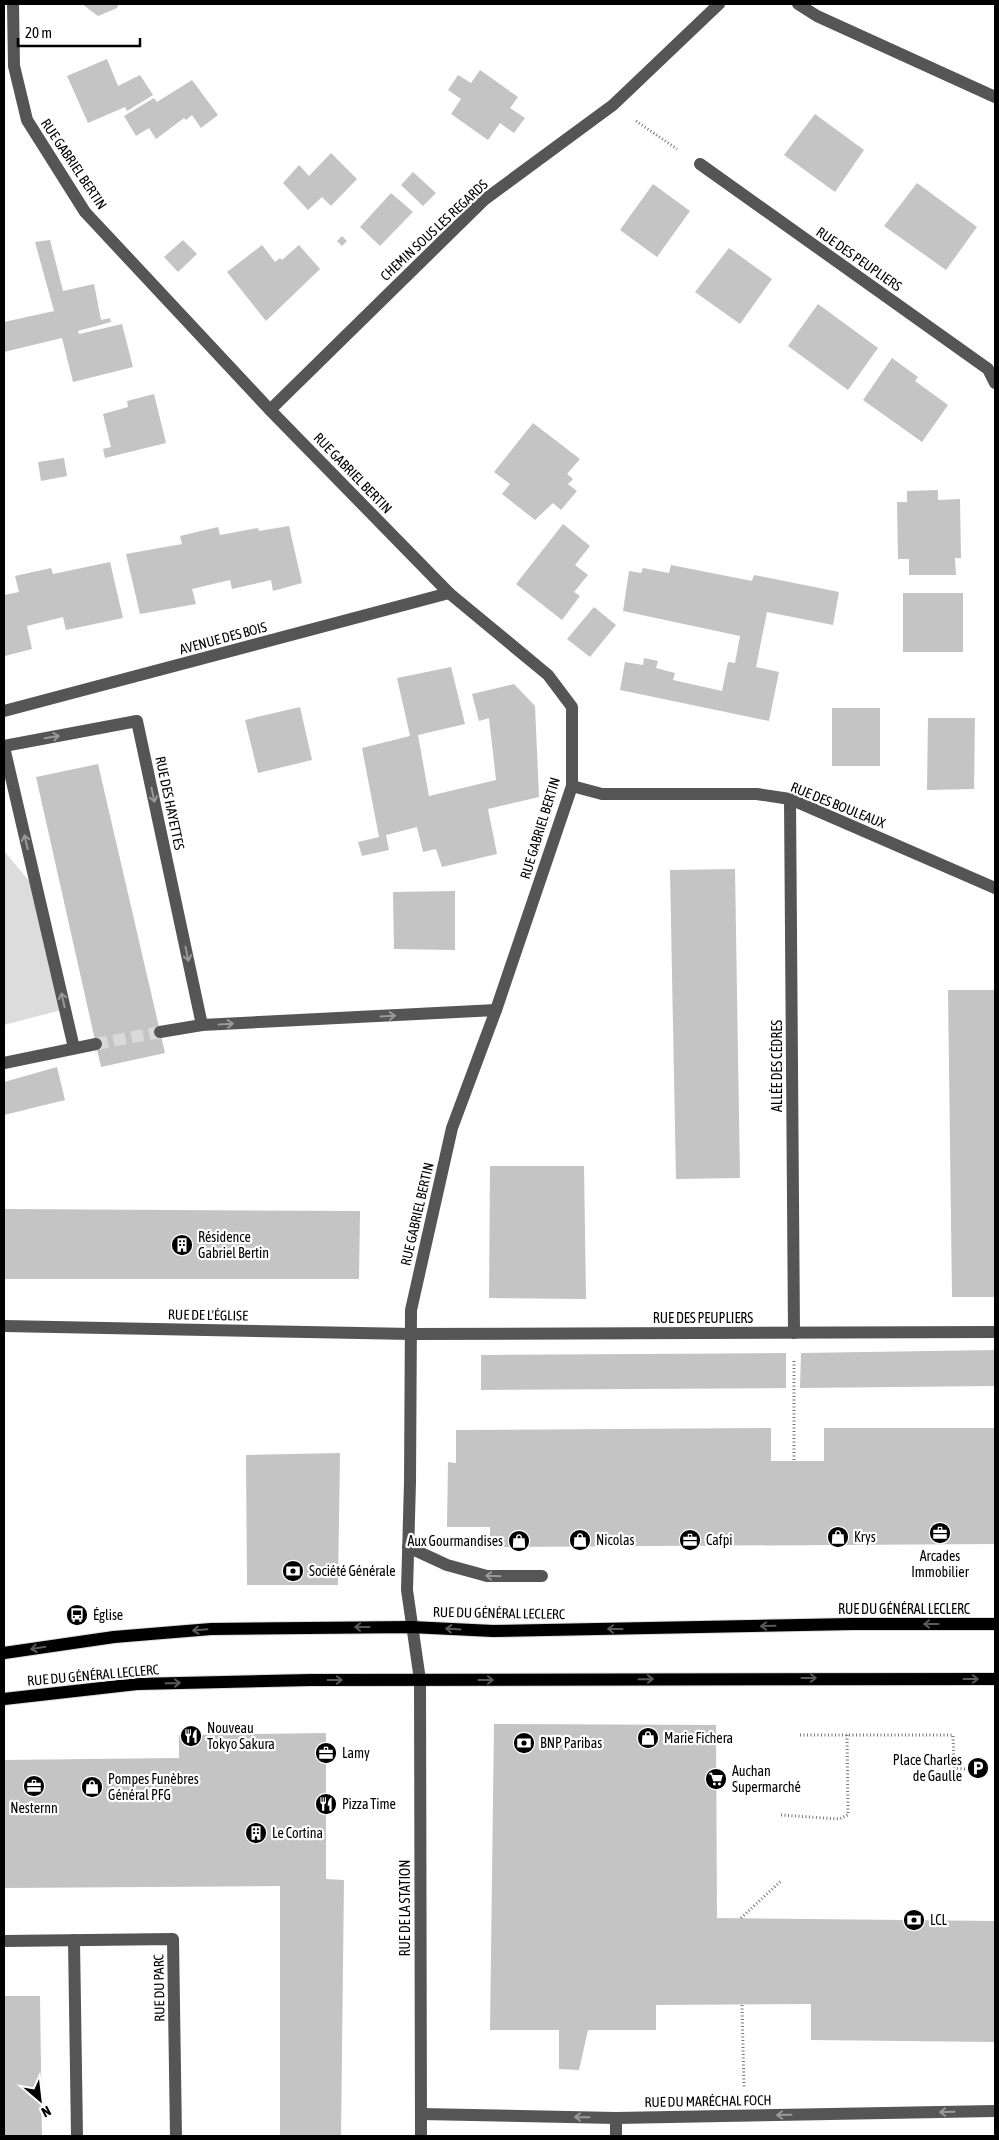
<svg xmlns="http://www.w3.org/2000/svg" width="999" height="2140" font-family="'Asap Condensed',sans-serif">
	<rect width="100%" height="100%" fill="#fff"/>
	<path fill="#dcdcdc" d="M 4,851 L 36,889 L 65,1009 L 4,1025 Z"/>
	<g fill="#c4c4c4">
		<path d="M 82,4 L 119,4 L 117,8 L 98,16 Z"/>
		<path d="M 107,59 L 118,86 L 140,75 L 153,95 L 127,111 L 125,107 L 88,123 L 67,76 Z"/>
		<path d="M 480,70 L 518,97 L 510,108 L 525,118 L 514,133 L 500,123 L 488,140 L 451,114 L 461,99 L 448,90 L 458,75 L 471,83 Z"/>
		<path d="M 192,80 L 218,115 L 201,128 L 192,115 L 186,120 L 184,118 L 156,139 L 149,128 L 136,136 L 124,116 L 154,98 L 157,102 Z"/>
		<path d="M 815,114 L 864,150 L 835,192 L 784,155 Z"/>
		<path d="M 331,153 L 357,179 L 331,206 L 322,197 L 308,210 L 283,183 L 299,165 L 309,176 Z"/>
		<path d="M 413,172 L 436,193 L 423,206 L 401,185 Z"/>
		<path d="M 917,183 L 977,227 L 946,270 L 884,226 Z"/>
		<path d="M 653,184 L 690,211 L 657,257 L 620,230 Z"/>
		<path d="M 391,193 L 413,212 L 380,246 L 360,227 Z"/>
		<path d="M 342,236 L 347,241 L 342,246 L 337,241 Z"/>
		<path d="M 50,240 L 63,291 L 94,284 L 101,320 L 110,318 L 111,322 L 78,331 L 79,334 L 122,324 L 133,367 L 73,382 L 62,338 L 4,352 L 4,322 L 54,311 L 35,242 Z"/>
		<path d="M 183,240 L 197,254 L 178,272 L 164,257 Z"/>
		<path d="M 262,245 L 275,262 L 280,258 L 282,260 L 299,245 L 320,269 L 266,321 L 227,272 Z"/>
		<path d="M 729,248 L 772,279 L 740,324 L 695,292 Z"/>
		<path d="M 818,304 L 878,348 L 848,390 L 788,346 Z"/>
		<path d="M 892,358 L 918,377 L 915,381 L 948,405 L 922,442 L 863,400 Z"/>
		<path d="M 154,394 L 166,443 L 105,458 L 103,449 L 111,447 L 103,414 L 128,407 L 127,401 Z"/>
		<path d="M 533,423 L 580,459 L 567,474 L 573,479 L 568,484 L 577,491 L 561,510 L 553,503 L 535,520 L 502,494 L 510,484 L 494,472 Z"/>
		<path d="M 64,458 L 67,476 L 41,481 L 38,462 Z"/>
		<path d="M 938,490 L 938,500 L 960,499 L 961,558 L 955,558 L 956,575 L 909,575 L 909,559 L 898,559 L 897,502 L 907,502 L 907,491 Z"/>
		<path d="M 563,524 L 590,546 L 575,565 L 588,575 L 574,592 L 580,596 L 562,620 L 516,584 Z"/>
		<path d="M 289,526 L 302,583 L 273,591 L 271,580 L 232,589 L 230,580 L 192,589 L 196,604 L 140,614 L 126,554 L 182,544 L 180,536 L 218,527 L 220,535 L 258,528 L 259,531 Z"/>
		<path d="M 110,562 L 123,618 L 66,630 L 63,617 L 27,626 L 32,649 L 5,656 L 4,595 L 19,592 L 15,576 L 51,568 L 53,574 Z"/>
		<path d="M 671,565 L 752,581 L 754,575 L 839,592 L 833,625 L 767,612 L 756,667 L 779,672 L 769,721 L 620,690 L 625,662 L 643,665 L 644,658 L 658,661 L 656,668 L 675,673 L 673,680 L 722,691 L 728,662 L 735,663 L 740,636 L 623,611 L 629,571 L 641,573 L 643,568 L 669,573 Z"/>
		<rect x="903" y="593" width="60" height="59"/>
		<path d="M 594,607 L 616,625 L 590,657 L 567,639 Z"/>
		<path d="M 451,667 L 465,724 L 418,735 L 429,796 L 496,780 L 489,718 L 479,721 L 472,694 L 514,684 L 535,706 L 539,797 L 488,809 L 497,854 L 442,867 L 436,849 L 423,852 L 417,827 L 386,835 L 389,850 L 362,856 L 358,842 L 379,837 L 362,748 L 410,736 L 397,678 Z"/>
		<path d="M 300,707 L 312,760 L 258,773 L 245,720 Z"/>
		<rect x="832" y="708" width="48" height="58"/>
		<path d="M 928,718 L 975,718 L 974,789 L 927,790 Z"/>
		<path d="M 98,764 L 165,1053 L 101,1067 L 36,777 Z"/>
		<path d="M 735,869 L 740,1178 L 676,1179 L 670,870 Z"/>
		<path d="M 455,891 L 455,950 L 394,949 L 393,892 Z"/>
		<path d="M 948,990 L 995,990 L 995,1297 L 952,1297 Z"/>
		<path d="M 57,1067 L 65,1100 L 4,1115 L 4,1082 Z"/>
		<path d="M 490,1166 L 584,1166 L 586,1299 L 489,1298 Z"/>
		<path d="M 4,1209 L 360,1211 L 359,1279 L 4,1279 Z"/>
		<path d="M 995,1350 L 995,1386 L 800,1388 L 801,1353 Z"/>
		<path d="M 786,1353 L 786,1388 L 481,1390 L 481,1355 Z"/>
		<path d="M 771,1428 L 771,1461 L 824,1461 L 824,1428 L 995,1428 L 995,1544 L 490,1547 L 490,1527 L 447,1527 L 448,1462 L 456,1463 L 456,1430 Z"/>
		<path d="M 340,1453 L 338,1585 L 247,1585 L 246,1455 Z"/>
		<path d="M 494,1724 L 716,1725 L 717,1918 L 995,1921 L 995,2042 L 811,2040 L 811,2004 L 656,2005 L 656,2030 L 588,2030 L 579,2070 L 559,2069 L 559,2030 L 490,2030 Z"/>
		<path d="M 326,1733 L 326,1879 L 344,1880 L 341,2136 L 280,2136 L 280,1886 L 4,1888 L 4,1760 L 179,1758 L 179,1735 Z"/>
		<path d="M 4,1996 L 40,1996 L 42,2136 L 4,2136 Z"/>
	</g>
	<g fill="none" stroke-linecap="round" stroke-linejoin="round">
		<path stroke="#d9d9d9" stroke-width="12" stroke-dasharray="12 6" stroke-linecap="butt" d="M 96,1044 L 160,1032"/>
		<g stroke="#dbdbdb" stroke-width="14">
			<g id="major">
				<path d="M 4,1653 L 114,1637 L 211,1629 L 411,1627 L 493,1631 L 853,1624 L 995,1624"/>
				<path d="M 4,1699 L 137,1684 L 310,1680 L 995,1679"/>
			</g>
		</g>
		<g stroke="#777" stroke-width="3" stroke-dasharray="1 2.5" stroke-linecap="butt">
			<path d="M 636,121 L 677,149"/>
			<path d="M 794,1361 L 794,1461"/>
			<path d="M 800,1735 L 953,1735 L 954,1768 L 975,1770"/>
			<path d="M 781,1815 L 839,1819 L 848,1815 L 847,1734"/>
			<path d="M 741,1918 L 782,1880"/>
			<path d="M 742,2005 L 744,2089"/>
		</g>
		<g stroke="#555" stroke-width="12">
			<path d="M 13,4 L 14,66 L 27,120 L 85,212 L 270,410 L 449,593 L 548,675 L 572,707 L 572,786 L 496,1010 L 452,1128 L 411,1310 L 410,1482 L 407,1590 L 420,1680 L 421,2136"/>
			<path d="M 798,4 L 817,16 L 995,97"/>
			<path d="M 700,164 L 988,369 L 995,383"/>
			<path d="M 270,410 L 484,200 L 613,105 L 719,4"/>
			<path d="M 4,711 L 449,593"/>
			<path d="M 4,746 L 137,721 L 202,1025"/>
			<path d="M 4,747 L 74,1048"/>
			<path d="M 572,786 L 602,794 L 757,794 L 790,799 L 995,888"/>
			<path d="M 790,799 L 794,1333"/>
			<path d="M 160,1032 L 202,1025 L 496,1010"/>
			<path d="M 4,1063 L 96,1044"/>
			<path d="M 4,1326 L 412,1334 L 995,1332"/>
			<path d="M 408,1547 L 447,1565 L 487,1576 L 542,1576"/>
			<path d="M 74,1940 L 77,2136"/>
			<path d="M 4,1941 L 173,1939 L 176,2136"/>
			<path d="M 421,2114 L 616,2118 L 995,2111"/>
			<path d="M 616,2118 L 616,2136"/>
		</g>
		<use href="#major" stroke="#000" stroke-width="12"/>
	</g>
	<defs><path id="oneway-shaft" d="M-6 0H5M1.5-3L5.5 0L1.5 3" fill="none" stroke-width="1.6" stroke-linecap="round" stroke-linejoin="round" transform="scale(1.25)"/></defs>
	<g stroke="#999">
		<use href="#oneway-shaft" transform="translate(52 737) rotate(-10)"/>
		<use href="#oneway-shaft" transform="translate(153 795) rotate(78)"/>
		<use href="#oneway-shaft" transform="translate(26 842) rotate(-103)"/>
		<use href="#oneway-shaft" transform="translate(187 954) rotate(78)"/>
		<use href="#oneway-shaft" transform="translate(63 1000) rotate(-103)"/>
		<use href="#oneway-shaft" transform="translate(388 1016) rotate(-3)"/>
		<use href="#oneway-shaft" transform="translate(226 1024) rotate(-3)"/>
		<use href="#oneway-shaft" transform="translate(493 1576) rotate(-178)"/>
		<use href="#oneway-shaft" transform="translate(947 2112) rotate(179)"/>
		<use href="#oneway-shaft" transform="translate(784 2115) rotate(179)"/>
		<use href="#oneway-shaft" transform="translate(582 2117) rotate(-179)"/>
	</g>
	<g stroke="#595959">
		<use href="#oneway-shaft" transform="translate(931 1624) rotate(-180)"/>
		<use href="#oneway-shaft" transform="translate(768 1626) rotate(179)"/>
		<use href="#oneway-shaft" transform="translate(362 1627) rotate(180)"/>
		<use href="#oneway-shaft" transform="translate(453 1629) rotate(-176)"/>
		<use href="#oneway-shaft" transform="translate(615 1629) rotate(180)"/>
		<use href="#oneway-shaft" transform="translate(200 1630) rotate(175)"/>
		<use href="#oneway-shaft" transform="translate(38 1648) rotate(171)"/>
		<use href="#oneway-shaft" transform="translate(809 1678)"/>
		<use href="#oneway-shaft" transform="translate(646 1679) rotate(-1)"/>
		<use href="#oneway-shaft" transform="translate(971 1679)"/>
		<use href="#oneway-shaft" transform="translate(335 1680)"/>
		<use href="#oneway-shaft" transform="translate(486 1680)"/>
		<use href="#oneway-shaft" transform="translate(173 1683) rotate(-1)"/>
	</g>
	<defs>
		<g id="building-disc" transform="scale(1.125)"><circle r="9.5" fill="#000" stroke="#fff"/><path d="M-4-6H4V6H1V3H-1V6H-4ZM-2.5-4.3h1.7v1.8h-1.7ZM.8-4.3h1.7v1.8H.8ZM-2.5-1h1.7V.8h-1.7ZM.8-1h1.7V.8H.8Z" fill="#fff"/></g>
		<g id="office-disc" transform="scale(1.125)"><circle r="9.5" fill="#000" stroke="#fff"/><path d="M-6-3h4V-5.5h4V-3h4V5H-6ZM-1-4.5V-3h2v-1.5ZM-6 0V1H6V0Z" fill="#fff"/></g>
		<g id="shop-disc" transform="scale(1.125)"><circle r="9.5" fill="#000" stroke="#fff"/><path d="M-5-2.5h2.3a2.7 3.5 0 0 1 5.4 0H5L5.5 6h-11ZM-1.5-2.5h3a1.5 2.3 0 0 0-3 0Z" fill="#fff"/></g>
		<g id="bank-disc" transform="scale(1.125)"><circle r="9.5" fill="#000" stroke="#fff"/><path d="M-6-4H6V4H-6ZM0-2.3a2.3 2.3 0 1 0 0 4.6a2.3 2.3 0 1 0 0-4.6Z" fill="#fff"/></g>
		<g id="bus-disc" transform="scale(1.125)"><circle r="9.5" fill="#000" stroke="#fff"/><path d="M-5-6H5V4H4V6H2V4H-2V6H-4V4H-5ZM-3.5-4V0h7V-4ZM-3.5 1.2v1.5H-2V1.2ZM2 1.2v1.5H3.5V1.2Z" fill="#fff"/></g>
		<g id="restaurant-disc" transform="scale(1.125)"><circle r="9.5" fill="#000" stroke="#fff"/><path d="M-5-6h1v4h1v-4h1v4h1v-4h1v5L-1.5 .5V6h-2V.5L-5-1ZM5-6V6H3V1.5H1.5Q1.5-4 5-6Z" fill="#fff"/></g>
		<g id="parking-disc" transform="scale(1.125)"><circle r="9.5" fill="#000" stroke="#fff"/><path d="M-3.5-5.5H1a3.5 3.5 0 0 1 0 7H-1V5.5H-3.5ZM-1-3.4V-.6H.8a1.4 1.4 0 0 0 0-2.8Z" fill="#fff"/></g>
		<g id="supermarket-disc" transform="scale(1.125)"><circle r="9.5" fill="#000" stroke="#fff"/><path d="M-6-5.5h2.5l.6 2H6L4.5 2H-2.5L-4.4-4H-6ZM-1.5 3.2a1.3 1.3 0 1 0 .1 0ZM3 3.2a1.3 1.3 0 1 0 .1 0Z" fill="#fff"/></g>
	</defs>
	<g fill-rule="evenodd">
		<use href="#building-disc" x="182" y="1245"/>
		<use href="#office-disc" x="940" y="1533"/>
		<use href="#shop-disc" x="838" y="1537"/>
		<use href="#shop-disc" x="580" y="1540"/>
		<use href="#office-disc" x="690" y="1540"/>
		<use href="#shop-disc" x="519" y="1541"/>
		<use href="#bank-disc" x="293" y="1571"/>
		<use href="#bus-disc" x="77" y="1615"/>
		<use href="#restaurant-disc" x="191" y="1736"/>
		<use href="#shop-disc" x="648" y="1738"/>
		<use href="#bank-disc" x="524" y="1743"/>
		<use href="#office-disc" x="326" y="1753"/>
		<use href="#parking-disc" x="978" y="1768"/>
		<use href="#supermarket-disc" x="716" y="1779"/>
		<use href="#office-disc" x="34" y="1786"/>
		<use href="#shop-disc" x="92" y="1787"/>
		<use href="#restaurant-disc" x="326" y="1804"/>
		<use href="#building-disc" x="256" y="1833"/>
		<use href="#bank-disc" x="914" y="1920"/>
	</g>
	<g text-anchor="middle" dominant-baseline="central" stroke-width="4.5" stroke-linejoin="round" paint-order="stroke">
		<g font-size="14" fill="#000" stroke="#fff">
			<text transform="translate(74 164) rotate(56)">RUE GABRIEL BERTIN</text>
			<text transform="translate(434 230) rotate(-43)">CHEMIN SOUS LES REGARDS</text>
			<text transform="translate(859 259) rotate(35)">RUE DES PEUPLIERS</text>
			<text transform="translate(353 473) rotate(46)">RUE GABRIEL BERTIN</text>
			<text transform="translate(223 638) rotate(-15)">AVENUE DES BOIS</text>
			<text transform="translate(170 803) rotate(78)">RUE DES HAYETTES</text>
			<text transform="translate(838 805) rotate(22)">RUE DES BOULEAUX</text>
			<text transform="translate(540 828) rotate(-73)">RUE GABRIEL BERTIN</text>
			<text transform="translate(777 1066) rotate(-90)">ALLÉE DES CÈDRES</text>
			<text transform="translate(417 1214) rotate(-77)">RUE GABRIEL BERTIN</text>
			<text transform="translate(208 1315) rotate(1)">RUE DE L'ÉGLISE</text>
			<text x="703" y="1318">RUE DES PEUPLIERS</text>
			<text x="904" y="1609">RUE DU GÉNÉRAL LECLERC</text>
			<text transform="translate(499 1613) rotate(1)">RUE DU GÉNÉRAL LECLERC</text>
			<text transform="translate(93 1675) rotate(-5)">RUE DU GÉNÉRAL LECLERC</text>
			<text transform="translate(405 1908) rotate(-90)">RUE DE LA STATION</text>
			<text transform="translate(159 1988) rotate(-91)">RUE DU PARC</text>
			<text transform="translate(708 2101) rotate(-1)">RUE DU MARÉCHAL FOCH</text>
		</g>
		<g font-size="14" fill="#000" stroke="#fff" text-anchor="start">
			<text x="198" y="1237">Résidence<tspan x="198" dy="16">Gabriel Bertin</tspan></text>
			<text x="854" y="1537">Krys</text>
			<text x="596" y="1540">Nicolas</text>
			<text x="706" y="1540">Cafpi</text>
			<text x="503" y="1541" text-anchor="end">Aux Gourmandises</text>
			<text x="940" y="1556" text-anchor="middle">Arcades<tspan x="940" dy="16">Immobilier</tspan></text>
			<text x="309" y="1571">Société Générale</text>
			<text x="93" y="1615">Église</text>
			<text x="207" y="1728">Nouveau<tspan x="207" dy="16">Tokyo Sakura</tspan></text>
			<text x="664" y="1738">Marie Fichera</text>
			<text x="540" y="1743">BNP Paribas</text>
			<text x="342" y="1753">Lamy</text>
			<text x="962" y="1760" text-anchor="end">Place Charles<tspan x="962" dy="16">de Gaulle</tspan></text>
			<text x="732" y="1771">Auchan<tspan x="732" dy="16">Supermarché</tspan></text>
			<text x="108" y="1779">Pompes Funèbres<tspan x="108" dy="16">Général PFG</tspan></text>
			<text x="342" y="1804">Pizza Time</text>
			<text x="34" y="1808" text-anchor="middle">Nesternn</text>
			<text x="272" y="1833">Le Cortina</text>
			<text x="930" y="1920">LCL</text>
		</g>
	</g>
	<rect width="999" height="2140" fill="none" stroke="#000000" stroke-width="10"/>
	<g transform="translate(40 2100) rotate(152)" stroke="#ffffff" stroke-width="4" paint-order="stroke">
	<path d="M0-4L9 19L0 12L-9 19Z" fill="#000000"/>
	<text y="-8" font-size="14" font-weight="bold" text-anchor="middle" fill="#000000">N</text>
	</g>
	<path d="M18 38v8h122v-8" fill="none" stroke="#000000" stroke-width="2.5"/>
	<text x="25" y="38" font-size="15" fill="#000000" stroke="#ffffff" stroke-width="4" paint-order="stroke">20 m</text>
</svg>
